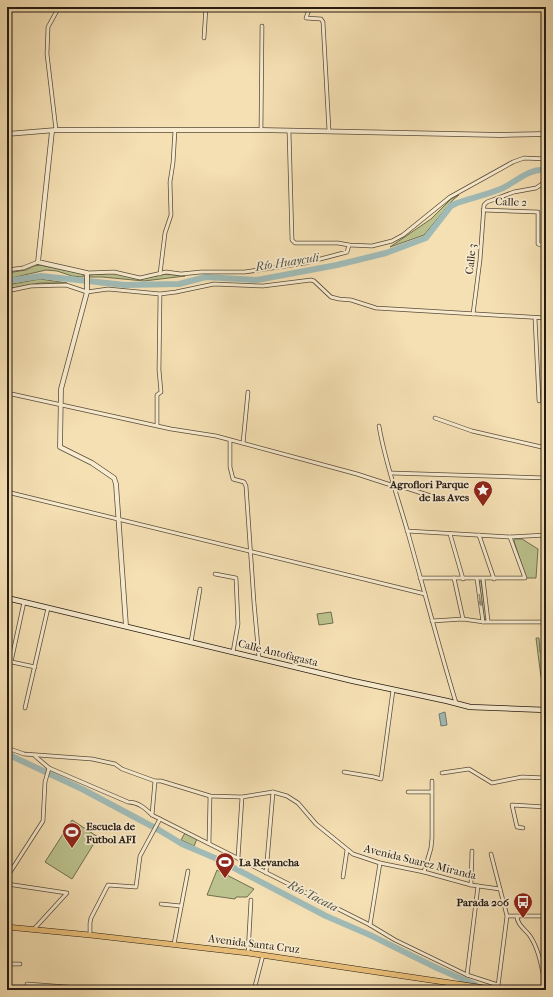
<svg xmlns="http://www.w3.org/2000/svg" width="553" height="997" font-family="'IM FELL French Canon',serif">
	<rect width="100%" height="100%" fill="#f5e0b3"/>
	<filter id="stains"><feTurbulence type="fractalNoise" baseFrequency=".005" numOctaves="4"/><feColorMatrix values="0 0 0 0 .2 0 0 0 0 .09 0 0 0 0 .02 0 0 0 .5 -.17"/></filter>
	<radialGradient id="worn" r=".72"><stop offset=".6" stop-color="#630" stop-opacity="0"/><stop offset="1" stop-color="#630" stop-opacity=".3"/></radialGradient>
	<g fill="#bbc28d" stroke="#706e50">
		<path d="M 459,195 L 453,200 L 424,235 L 390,247 L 431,219 L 451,199 Z"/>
		<path d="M 40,265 L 84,274 L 83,277 L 72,276 L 57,271 L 46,270 L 7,279 L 7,273 L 26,270 L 34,266 Z"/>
		<path d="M 114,273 L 141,279 L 166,274 L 185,276 L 144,281 L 102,277 L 89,277 L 89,275 Z"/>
		<path d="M 40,279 L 67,283 L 40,283 L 7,289 L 7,285 Z"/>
		<path d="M 515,539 L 522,539 L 538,549 L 536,578 L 526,578 L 514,541 Z"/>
		<path d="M 481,581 L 487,619 L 484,620 L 479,582 Z"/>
		<path d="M 331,612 L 333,623 L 319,625 L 317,614 Z"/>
		<path d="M 536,638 L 539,638 L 540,652 L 546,653 L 546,678 L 541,677 Z"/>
		<path d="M 72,820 L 98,837 L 72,879 L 45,862 Z"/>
		<path d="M 185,833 L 197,839 L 194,846 L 181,840 Z"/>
		<path d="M 217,870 L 254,889 L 247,897 L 236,897 L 235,899 L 207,895 Z"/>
	</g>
	<path fill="#a0bbb7" stroke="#6f7b75" d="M 445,712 L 447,725 L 441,726 L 439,714 Z"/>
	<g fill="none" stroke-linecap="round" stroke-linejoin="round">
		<g stroke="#a0bbb7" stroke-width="6">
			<path d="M 7,281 L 41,276 L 125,285 L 179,284 L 206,277 L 257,280 L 337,265 L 386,253 L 426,238 L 451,206 L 457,203 C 472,198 489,194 503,188 C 517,181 529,168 546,170"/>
			<path d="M 7,754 L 82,789 L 159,830 L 182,844 L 215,858 L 326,916 L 370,935 L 437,968 L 476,985 L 480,990"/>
		</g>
		<g stroke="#594c3b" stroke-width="4.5">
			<g id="minor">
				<path d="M 310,7 L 306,18 L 321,19 L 323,22 L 329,131"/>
				<path d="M 204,38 L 206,7"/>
				<path d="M 56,130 L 47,54 L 48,27 L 59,7"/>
				<path d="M 261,130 L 262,26"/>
				<path d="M 289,131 L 292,240 L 295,243 L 338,243 L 349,245 L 372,246 L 392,241 L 403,235 L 450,197 L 513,162 L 524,158 L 546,159"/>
				<path d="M 483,210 L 538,212 L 538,244 L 546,247"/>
				<path d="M 7,270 L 23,268 L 38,262"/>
				<path d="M 87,273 L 114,272 L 140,278 L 166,272 L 181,274 L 201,272 L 245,272 L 305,263 L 347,252 L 349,245"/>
				<path d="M 160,274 L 165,233 L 171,215 L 170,182 L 173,163 L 175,130"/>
				<path d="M 7,291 L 31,286 L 66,285 L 87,292 L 108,289 L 160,294 L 176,292 L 214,284 L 263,286 L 311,280 L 314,281 L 331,297 L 339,299 L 351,300 L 376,308 L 546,318"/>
				<path d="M 473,314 L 480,260 L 484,205 L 487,202 L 514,192 L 536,188 L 542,184 L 546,179"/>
				<path d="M 535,318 L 539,401"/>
				<path d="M 7,393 L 171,429 L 216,436 L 357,474 L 394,486 L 397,485 L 437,498"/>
				<path d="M 435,418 L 472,431 L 546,448"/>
				<path d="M 157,425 L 157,395 L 161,392 L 159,370 L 160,294"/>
				<path d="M 379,426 C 385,462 398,498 408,533 C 424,590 439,647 456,703"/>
				<path d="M 230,441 L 230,467 L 233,479 L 244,482 L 246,486 L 254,603 L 259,658"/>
				<path d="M 243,443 L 248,392"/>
				<path d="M 391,473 L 546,478"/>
				<path d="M 7,492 L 425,594"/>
				<path d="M 7,514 L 10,493"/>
				<path d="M 407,531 L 510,537 L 546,535"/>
				<path d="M 450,534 L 463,579"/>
				<path d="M 479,535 L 494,579"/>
				<path d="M 215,574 L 236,578 L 238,624 L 233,652"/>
				<path d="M 420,578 L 525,578 L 510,537"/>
				<path d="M 454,578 L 463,619"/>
				<path d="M 477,579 L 483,622"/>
				<path d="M 483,579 L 488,621"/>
				<path d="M 432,621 L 463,619 L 484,622 L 546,622"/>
				<path d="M 191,642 L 200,589"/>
				<path d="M 7,661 L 35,667"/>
				<path d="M 11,662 L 24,602"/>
				<path d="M 25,708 L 48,608"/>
				<path d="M 7,748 L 24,754 L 92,759 L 115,764 L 122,769 L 155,781 L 161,781 L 210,796 L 242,797 L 273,792 L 287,796 L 298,803 L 316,824 L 353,854 L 380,863 L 424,872 L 471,885 L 500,889"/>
				<path d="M 35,756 L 49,768 L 128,802 C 138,802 145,808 152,815 L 370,925 L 395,940 L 467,975 L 498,985"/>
				<path d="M 344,772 L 374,777 L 381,779 L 393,690"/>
				<path d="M 442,773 L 469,769 L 492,783 L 522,777 L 546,778"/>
				<path d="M 408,792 L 432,792"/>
				<path d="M 152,815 L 155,781"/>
				<path d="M 7,817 L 8,817"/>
				<path d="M 523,828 L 517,827 L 512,805 L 546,807"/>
				<path d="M 209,843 L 210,796"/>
				<path d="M 491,854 L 507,916 L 498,986"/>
				<path d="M 238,858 L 242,797"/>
				<path d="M 424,872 L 431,848 L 432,838 L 432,781"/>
				<path d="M 266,873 L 273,792"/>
				<path d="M 7,877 L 43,821 L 45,782 L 49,768"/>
				<path d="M 343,877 L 347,850"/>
				<path d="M 7,884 L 67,893 L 34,929"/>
				<path d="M 471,885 L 472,851"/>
				<path d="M 161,904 L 181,906"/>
				<path d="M 507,916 L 546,916"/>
				<path d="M 517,916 C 517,925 525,929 530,936 C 540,951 542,970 546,988"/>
				<path d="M 370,925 L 380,863"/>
				<path d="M 90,935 L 90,923 L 91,918 L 108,885 L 136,887 L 140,856 L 160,819"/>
				<path d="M 174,944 L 188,871"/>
				<path d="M 248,953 L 251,900"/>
				<path d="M 7,964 L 20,964"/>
				<path d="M 467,975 L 478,886"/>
				<path d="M 27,984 L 106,990"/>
				<path d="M 254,990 L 263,955"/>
			</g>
		</g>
		<g stroke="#594c3b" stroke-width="5.5">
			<g id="tertiary">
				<path d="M 52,131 L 38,262 L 87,273 L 87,292 L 61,389 L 60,447 L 92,463 L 114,478 L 116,484 L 126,626"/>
				<path d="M 7,134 L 56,130 L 261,130 L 501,135 L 546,134"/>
			</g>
		</g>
		<g stroke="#251b13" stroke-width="6">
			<path id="secondary" d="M 7,598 L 353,681 L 447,701 L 470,707 L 546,710"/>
		</g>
		<g stroke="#251b13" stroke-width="6">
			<path id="primary" d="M 7,927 L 90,935 L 248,953 L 498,990"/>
		</g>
		<use href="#minor" stroke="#f8ebce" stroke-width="3"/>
		<use href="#tertiary" stroke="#f8ebce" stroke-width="4"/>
		<use href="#secondary" stroke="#f8ebce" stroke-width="4.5"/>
		<use href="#primary" stroke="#eac07a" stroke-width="5"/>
	</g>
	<defs><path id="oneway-solid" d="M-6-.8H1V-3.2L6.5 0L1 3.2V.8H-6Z"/></defs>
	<use fill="#998d7a" href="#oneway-solid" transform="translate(480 600) rotate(81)"/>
	<defs>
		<g id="sight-pin" transform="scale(1)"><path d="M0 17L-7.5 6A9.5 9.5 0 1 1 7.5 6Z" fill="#8f2418" stroke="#f8ebce"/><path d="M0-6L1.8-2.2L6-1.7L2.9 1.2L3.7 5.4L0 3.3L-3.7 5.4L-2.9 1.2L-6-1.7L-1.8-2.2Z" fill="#fff"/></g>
		<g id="stadium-pin" transform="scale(1)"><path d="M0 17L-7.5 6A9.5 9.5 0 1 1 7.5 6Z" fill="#8f2418" stroke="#f8ebce"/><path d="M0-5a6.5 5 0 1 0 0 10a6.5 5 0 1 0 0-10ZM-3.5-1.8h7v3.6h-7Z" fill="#fff"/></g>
		<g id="bus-pin" transform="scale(1)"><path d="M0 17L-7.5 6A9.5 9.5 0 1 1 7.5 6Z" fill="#8f2418" stroke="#f8ebce"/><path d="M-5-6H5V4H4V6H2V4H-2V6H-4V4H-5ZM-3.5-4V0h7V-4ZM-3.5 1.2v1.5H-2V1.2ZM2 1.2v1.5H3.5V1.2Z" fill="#fff"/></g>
	</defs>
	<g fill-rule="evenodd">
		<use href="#sight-pin" x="483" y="490"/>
		<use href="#stadium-pin" x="72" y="832"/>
		<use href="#stadium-pin" x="225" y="862"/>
		<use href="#bus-pin" x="523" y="902"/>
	</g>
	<g text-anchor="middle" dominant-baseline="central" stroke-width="3.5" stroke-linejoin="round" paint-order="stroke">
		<g font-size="11" fill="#251b13" stroke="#f8ebce">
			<text transform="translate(511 202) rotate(2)">Calle 2</text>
			<text transform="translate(471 259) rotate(-84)">Calle 3</text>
			<text transform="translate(278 653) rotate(14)">Calle Antofagasta</text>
			<text transform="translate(420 862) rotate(14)">Avenida Suarez Miranda</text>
			<text transform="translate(254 944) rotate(7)">Avenida Santa Cruz</text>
		</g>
		<g font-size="11" font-weight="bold" fill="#251b13" stroke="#f8ebce" text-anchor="end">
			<text x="469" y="484">Agroflori Parque<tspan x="469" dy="13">de las Aves</tspan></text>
			<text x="86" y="826" text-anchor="start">Escuela de<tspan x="86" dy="13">Futbol AFI</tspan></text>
			<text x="239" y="862" text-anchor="start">La Revancha</text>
			<text x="509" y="902">Parada 206</text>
		</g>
		<g font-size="12" font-style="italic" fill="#50534c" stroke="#f8ebce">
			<text transform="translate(287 262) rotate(-9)">Río Huayculi</text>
			<text transform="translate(313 896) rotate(27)">Río Tacata</text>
		</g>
	</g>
	<rect width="553" height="997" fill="none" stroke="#f5e0b3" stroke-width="24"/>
	<rect x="8" y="8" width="537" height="981" fill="none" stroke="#251b13" stroke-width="2"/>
	<rect x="12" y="12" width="529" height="973" fill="none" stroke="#251b13"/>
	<rect width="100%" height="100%" filter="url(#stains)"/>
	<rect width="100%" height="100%" fill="url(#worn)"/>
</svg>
